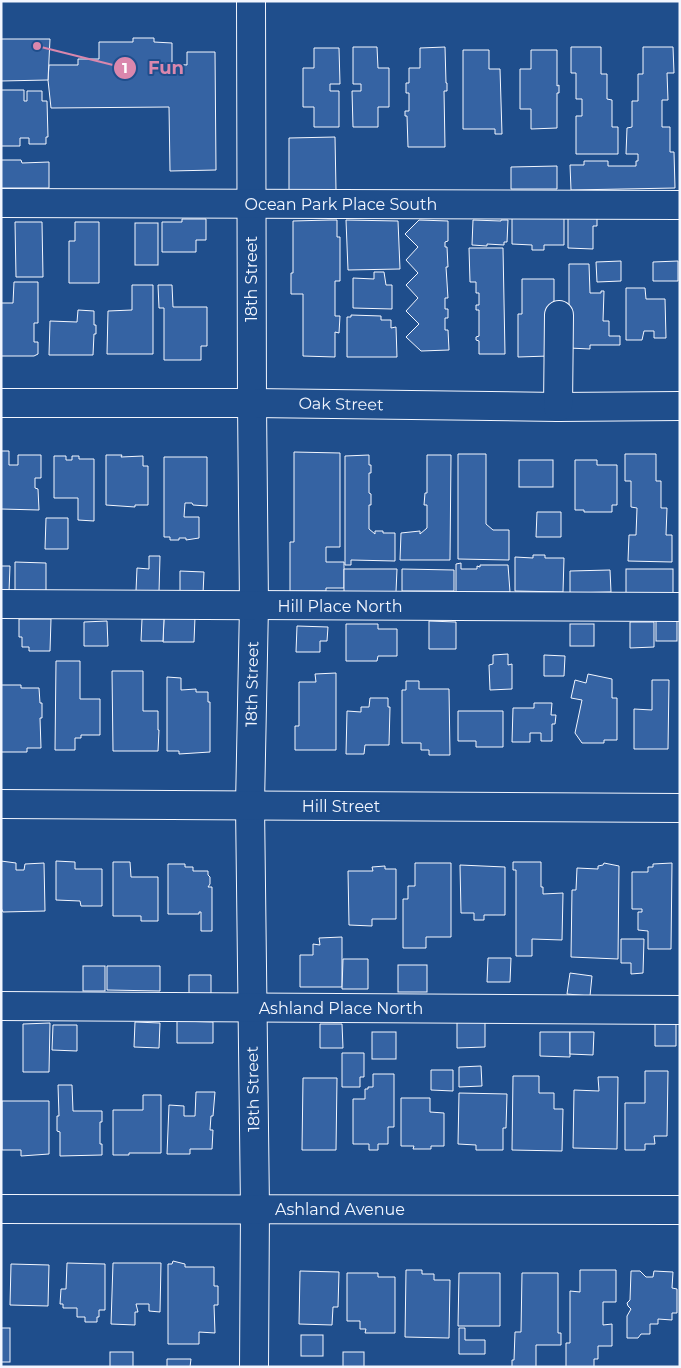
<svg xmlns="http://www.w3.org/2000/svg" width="681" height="1368" font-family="Montserrat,sans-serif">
	<rect width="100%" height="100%" fill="#1f4e8c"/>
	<g fill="#3563a3" stroke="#f2f6ff">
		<path d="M 133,38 L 154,38 L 154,42 L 172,43 L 172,64 L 187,65 L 187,52 L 215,52 L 216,170 L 170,171 L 169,107 L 51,108 L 48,80 L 49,65 L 78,65 L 78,59 L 99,59 L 99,42 L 133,42 Z"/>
		<path d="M 1,39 L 50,39 L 48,80 L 1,81 Z"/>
		<path d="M 353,47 L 377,47 L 378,68 L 389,68 L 389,107 L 378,107 L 378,127 L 353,127 L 352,91 L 361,91 L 361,84 L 353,84 Z"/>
		<path d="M 445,47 L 446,83 L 447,83 L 447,91 L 444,91 L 445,147 L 408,147 L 407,116 L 405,116 L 405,111 L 409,111 L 409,93 L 406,93 L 406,83 L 409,83 L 409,68 L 420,68 L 420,48 Z"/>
		<path d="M 571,47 L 601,47 L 601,74 L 607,74 L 607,99 L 612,100 L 612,127 L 618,127 L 618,154 L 576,154 L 576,116 L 582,116 L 582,99 L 576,99 L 576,73 L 571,73 Z"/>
		<path d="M 643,47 L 673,47 L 674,73 L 667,73 L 668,100 L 662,100 L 662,127 L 670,127 L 670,152 L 674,152 L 675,188 L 571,190 L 570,165 L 584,165 L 584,161 L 608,161 L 608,166 L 636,166 L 636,161 L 638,161 L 638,154 L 626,154 L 627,128 L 632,127 L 632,101 L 638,101 L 638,74 L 643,74 Z"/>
		<path d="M 314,48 L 339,48 L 340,84 L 330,84 L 330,91 L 339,91 L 339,127 L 314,127 L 314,107 L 303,107 L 303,68 L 314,68 Z"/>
		<path d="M 463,50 L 489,50 L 489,69 L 500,69 L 502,134 L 495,134 L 495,129 L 463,129 Z"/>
		<path d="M 531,50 L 557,50 L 557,86 L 559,85 L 559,93 L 557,93 L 557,128 L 531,129 L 531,109 L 520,109 L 520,69 L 531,69 Z"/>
		<path d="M 1,90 L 24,90 L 24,101 L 27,101 L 27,91 L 42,91 L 42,101 L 47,101 L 48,137 L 46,137 L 46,144 L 29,144 L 29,138 L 20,138 L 20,146 L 1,146 Z"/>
		<path d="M 335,137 L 336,190 L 289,190 L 289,138 Z"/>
		<path d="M 1,160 L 21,160 L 22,163 L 49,162 L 49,188 L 1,188 Z"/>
		<path d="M 557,166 L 557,189 L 511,189 L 511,167 Z"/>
		<path d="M 512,216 L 564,216 L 564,245 L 544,245 L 544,250 L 532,250 L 532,245 L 512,244 Z"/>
		<path d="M 568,218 L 597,218 L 597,226 L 593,226 L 593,249 L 568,248 Z"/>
		<path d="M 182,219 L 206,219 L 206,240 L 196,240 L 196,252 L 162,252 L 162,222 L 182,222 Z"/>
		<path d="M 330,220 L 337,220 L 337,237 L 340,237 L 340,281 L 335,281 L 335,316 L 340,316 L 339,333 L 335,332 L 335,357 L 303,356 L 303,294 L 291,294 L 291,273 L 293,273 L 293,221 Z"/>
		<path d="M 346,220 L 398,221 L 400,269 L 348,270 Z"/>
		<path d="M 419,220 L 448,221 L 448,241 L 445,242 L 445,247 L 447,247 L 448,267 L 446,267 L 448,298 L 445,298 L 445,309 L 448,309 L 448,318 L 445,318 L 445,330 L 448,330 L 449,350 L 421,351 L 406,337 L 419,324 L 406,311 L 418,298 L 406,285 L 418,273 L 406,260 L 418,247 L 405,234 Z"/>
		<path d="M 473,220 L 501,221 L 501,220 L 508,220 L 507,242 L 504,242 L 504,245 L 487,244 L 487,246 L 472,245 Z"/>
		<path d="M 15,222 L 42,222 L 43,277 L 16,277 Z"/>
		<path d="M 75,222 L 99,222 L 99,283 L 69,283 L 69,241 L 75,241 Z"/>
		<rect x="135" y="223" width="23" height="42"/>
		<path d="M 469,248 L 503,248 L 505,354 L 479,354 L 479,341 L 476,340 L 476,337 L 479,336 L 479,310 L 476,310 L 476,305 L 479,305 L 479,293 L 476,293 L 476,282 L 470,282 Z"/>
		<path d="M 621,261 L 621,281 L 597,282 L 596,262 Z"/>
		<path d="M 678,261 L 678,281 L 653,281 L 653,262 Z"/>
		<path d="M 569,264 L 589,264 L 590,293 L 601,293 L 601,291 L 604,291 L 603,321 L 609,321 L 609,336 L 620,336 L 620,345 L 590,345 L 590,349 L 569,348 Z"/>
		<path d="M 374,272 L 384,272 L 386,285 L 392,285 L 392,309 L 353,308 L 353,278 L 374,279 Z"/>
		<path d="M 522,279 L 554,279 L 554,329 L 549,356 L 518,357 L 518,314 L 522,314 Z"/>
		<path d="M 14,282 L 38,282 L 38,323 L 34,323 L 34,342 L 38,342 L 38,354 L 34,356 L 1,356 L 1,303 L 13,303 Z"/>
		<path d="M 132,285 L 153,285 L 153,354 L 107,354 L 108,311 L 132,310 Z"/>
		<path d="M 158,285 L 172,285 L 173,307 L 207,307 L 207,346 L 201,346 L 201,360 L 164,360 L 164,308 L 159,308 Z"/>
		<path d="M 626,288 L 645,288 L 646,299 L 665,299 L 666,338 L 654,338 L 654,331 L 644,331 L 642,340 L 626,340 Z"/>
		<path d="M 78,310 L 94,311 L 94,325 L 96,325 L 96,334 L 94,334 L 93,355 L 49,355 L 50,321 L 77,322 Z"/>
		<path d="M 351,315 L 381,316 L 381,320 L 391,320 L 391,328 L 396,327 L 397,357 L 347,357 L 347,317 L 351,317 Z"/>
		<path d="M 1,451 L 9,451 L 9,465 L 18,465 L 18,455 L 41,455 L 41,478 L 35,478 L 35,488 L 38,489 L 39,510 L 1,509 Z"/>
		<path d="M 294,452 L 340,453 L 340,547 L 326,547 L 326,562 L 344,562 L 344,588 L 326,588 L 326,591 L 290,591 L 290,542 L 294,542 Z"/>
		<path d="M 458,454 L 486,454 L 486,524 L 493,530 L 509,530 L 509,560 L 458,559 Z"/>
		<path d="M 625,454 L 656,454 L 656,481 L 661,481 L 661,508 L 667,508 L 666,535 L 672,535 L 672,562 L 628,561 L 629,535 L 636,535 L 637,508 L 631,507 L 631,481 L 625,481 Z"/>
		<path d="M 106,455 L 122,455 L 121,457 L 143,456 L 143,466 L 148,466 L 148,505 L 135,505 L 135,507 L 106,505 Z"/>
		<path d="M 369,455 L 369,465 L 371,465 L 371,473 L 369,473 L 369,493 L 371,494 L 371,505 L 369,505 L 369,529 L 375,534 L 375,531 L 383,531 L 383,533 L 395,533 L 395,561 L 351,560 L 351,565 L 345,565 L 345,456 Z"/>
		<path d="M 427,455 L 451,455 L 450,560 L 400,560 L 401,533 L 420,531 L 420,534 L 427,528 L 427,505 L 424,505 L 425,493 L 427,493 Z"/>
		<path d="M 54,456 L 66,456 L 66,460 L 72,460 L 72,456 L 79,456 L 79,459 L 94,459 L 94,521 L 78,520 L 78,498 L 54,498 Z"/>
		<path d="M 164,457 L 207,457 L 207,506 L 193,505 L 192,503 L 185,503 L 184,517 L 199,517 L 199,538 L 186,540 L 186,538 L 179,538 L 179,540 L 170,540 L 170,537 L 164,537 Z"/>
		<rect x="519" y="460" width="34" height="27"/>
		<path d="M 575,460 L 597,460 L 597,465 L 617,465 L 617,505 L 612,505 L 612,512 L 584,512 L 584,510 L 575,510 Z"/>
		<path d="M 537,512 L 561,512 L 561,537 L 536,537 Z"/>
		<path d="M 46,518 L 68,518 L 68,549 L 45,549 Z"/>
		<path d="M 533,555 L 545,555 L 545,558 L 564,558 L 563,592 L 515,591 L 515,557 L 533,558 Z"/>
		<path d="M 149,556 L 160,556 L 159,592 L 136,591 L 137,568 L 149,569 Z"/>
		<path d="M 15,562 L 46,563 L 46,596 L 15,596 Z"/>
		<path d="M 461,563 L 461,569 L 477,569 L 477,566 L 480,567 L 480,565 L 508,565 L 510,592 L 456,592 L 456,564 Z"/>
		<path d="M 1,566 L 10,566 L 9,592 L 1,592 Z"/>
		<path d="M 344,569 L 397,569 L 396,592 L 344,592 Z"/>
		<path d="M 402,569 L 454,570 L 454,591 L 402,591 Z"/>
		<rect x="626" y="569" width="47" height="25"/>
		<path d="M 610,570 L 611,592 L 570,593 L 570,571 Z"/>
		<path d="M 180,571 L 204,572 L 203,594 L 180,594 Z"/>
		<path d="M 164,617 L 195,617 L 194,642 L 163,642 Z"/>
		<path d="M 19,619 L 51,619 L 50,651 L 29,651 L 29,647 L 22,647 L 22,637 L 19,637 Z"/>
		<path d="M 142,619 L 164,619 L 163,641 L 141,641 Z"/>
		<rect x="656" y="620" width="21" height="21"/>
		<path d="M 107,621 L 108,646 L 84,646 L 84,622 Z"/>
		<path d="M 429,621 L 456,622 L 456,649 L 429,649 Z"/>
		<path d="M 630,622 L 654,622 L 654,647 L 630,648 Z"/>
		<path d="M 346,624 L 378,624 L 378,629 L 397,629 L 397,656 L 378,656 L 377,661 L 346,661 Z"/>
		<rect x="570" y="624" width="24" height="22"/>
		<path d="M 297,626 L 328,627 L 327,641 L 320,641 L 320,652 L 296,652 Z"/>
		<path d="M 508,654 L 508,665 L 512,664 L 512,689 L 490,690 L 489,665 L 493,664 L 493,655 Z"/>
		<path d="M 544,655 L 565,656 L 564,676 L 544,676 Z"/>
		<path d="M 56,661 L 80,661 L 80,699 L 100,699 L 100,735 L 81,735 L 81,738 L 75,738 L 75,750 L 55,750 Z"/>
		<path d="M 112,671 L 143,671 L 143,711 L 158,711 L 158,730 L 159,730 L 158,751 L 113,751 Z"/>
		<path d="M 336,673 L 336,750 L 295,750 L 295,726 L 299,726 L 299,682 L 316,682 L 315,674 Z"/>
		<path d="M 588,674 L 612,679 L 612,698 L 617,698 L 617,740 L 604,740 L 604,743 L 582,743 L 575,733 L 582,700 L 571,698 L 575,680 L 586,683 Z"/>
		<path d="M 167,677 L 181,678 L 181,690 L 196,689 L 196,692 L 208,692 L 208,702 L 210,702 L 210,752 L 179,754 L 179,751 L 167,751 Z"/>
		<path d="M 652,680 L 669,680 L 668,749 L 634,749 L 634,709 L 652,710 Z"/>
		<path d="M 406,681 L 419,681 L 419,689 L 449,689 L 450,755 L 429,755 L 429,750 L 421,750 L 421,743 L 402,743 L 402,690 L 406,690 Z"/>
		<path d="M 1,685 L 21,685 L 21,688 L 39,688 L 40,703 L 42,703 L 42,718 L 40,718 L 41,748 L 27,748 L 27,752 L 1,752 Z"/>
		<path d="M 370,698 L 388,698 L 388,707 L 390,707 L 389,745 L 365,745 L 364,754 L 346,754 L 347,711 L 361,712 L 361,707 L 369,707 Z"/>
		<path d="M 534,703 L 552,703 L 551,715 L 556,715 L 555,724 L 552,724 L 552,741 L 541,741 L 541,733 L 530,733 L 530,742 L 512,742 L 513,708 L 534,708 Z"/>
		<path d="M 458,711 L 503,711 L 503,747 L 476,747 L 476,741 L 458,741 Z"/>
		<path d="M 1,861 L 16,863 L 16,870 L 24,870 L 25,864 L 44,863 L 45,911 L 3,912 L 1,908 Z"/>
		<path d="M 56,861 L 75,862 L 75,869 L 102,869 L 102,906 L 81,906 L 80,901 L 56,900 Z"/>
		<path d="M 113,862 L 130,862 L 131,877 L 158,877 L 158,921 L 141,921 L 141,916 L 113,916 Z"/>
		<path d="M 513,862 L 541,862 L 541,887 L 543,887 L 543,894 L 563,893 L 562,940 L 532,939 L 532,956 L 516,956 L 516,870 L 513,870 Z"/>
		<path d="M 415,863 L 451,863 L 451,937 L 426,937 L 426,948 L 403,948 L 403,899 L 408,899 L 408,886 L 415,886 Z"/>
		<path d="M 604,863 L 619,866 L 618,959 L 571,957 L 572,890 L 576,890 L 577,868 L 598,869 L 598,866 L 603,865 Z"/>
		<path d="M 672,863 L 671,949 L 648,949 L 648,931 L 638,930 L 638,912 L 642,912 L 642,909 L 632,909 L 632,872 L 648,872 L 648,867 L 653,867 L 653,864 Z"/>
		<path d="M 168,864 L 185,864 L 185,867 L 193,867 L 193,871 L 208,871 L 208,875 L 210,877 L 210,884 L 208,887 L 212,887 L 212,931 L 201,931 L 201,912 L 199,912 L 199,914 L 168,914 Z"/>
		<path d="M 460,865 L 505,867 L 505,915 L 484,915 L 484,920 L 474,920 L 474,913 L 461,913 Z"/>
		<path d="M 385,866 L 385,869 L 396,869 L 396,919 L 372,919 L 372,926 L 349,925 L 348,871 L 373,871 L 372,867 Z"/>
		<path d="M 342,937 L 342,987 L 300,987 L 300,955 L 313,955 L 313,944 L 320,945 L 319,938 Z"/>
		<path d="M 621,939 L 644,939 L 643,973 L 631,974 L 631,963 L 621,963 Z"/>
		<path d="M 488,958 L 511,958 L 510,982 L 487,982 Z"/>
		<path d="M 343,959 L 368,959 L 368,989 L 342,989 Z"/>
		<rect x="398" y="965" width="29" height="27"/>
		<rect x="83" y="966" width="22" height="25"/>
		<path d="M 107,966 L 160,966 L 160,991 L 107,990 Z"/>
		<path d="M 570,973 L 592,976 L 590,996 L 567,994 Z"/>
		<path d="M 189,975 L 211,975 L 211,997 L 189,996 Z"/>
		<path d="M 177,1021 L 213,1022 L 213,1043 L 177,1043 Z"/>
		<path d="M 676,1021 L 676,1046 L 655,1046 L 655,1022 Z"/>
		<path d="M 135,1022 L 160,1023 L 159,1048 L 134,1047 Z"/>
		<path d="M 457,1022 L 485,1022 L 485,1047 L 457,1048 Z"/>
		<path d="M 50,1023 L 49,1072 L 23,1072 L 23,1024 Z"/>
		<path d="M 320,1024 L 342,1024 L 343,1048 L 320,1048 Z"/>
		<path d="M 53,1025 L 77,1025 L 77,1051 L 52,1050 Z"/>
		<rect x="372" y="1032" width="24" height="27"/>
		<path d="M 540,1032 L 570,1032 L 570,1057 L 540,1056 Z"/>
		<path d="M 570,1032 L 594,1032 L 593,1055 L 570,1054 Z"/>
		<path d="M 342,1053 L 364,1053 L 364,1077 L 360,1077 L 360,1087 L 342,1087 Z"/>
		<path d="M 481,1066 L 482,1086 L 459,1087 L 459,1067 Z"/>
		<path d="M 431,1070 L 453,1070 L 453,1091 L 431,1090 Z"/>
		<path d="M 645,1071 L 668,1071 L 667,1136 L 654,1136 L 655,1144 L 645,1144 L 645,1150 L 625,1150 L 625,1103 L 645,1103 Z"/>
		<path d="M 373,1074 L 394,1074 L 394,1127 L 388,1127 L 388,1144 L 378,1144 L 378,1150 L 369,1150 L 369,1144 L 353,1144 L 353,1099 L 365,1099 L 365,1089 L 368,1089 L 368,1087 L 373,1087 Z"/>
		<path d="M 513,1076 L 539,1076 L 539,1093 L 554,1093 L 554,1109 L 563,1109 L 562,1151 L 512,1150 Z"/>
		<path d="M 598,1077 L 618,1077 L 617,1149 L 573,1148 L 574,1090 L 599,1091 Z"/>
		<path d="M 303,1078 L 337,1078 L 336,1150 L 302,1150 Z"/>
		<path d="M 58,1085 L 72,1085 L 73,1111 L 102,1111 L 102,1122 L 100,1122 L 100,1144 L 102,1144 L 102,1155 L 60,1156 L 60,1132 L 57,1131 L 57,1116 L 59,1116 Z"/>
		<path d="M 196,1092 L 215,1092 L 213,1116 L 211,1116 L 210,1130 L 213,1130 L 212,1149 L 190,1149 L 190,1154 L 167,1154 L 169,1105 L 184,1106 L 184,1116 L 195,1116 Z"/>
		<path d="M 459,1093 L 507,1094 L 506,1128 L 503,1128 L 503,1150 L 476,1150 L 476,1145 L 458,1144 Z"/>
		<path d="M 143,1095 L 161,1095 L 161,1153 L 129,1153 L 129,1155 L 113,1155 L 113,1110 L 143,1110 Z"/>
		<path d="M 401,1098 L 430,1098 L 430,1112 L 444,1113 L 444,1146 L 431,1146 L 431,1149 L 413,1149 L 414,1146 L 401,1146 Z"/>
		<path d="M 2,1101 L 49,1101 L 49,1154 L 21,1156 L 21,1150 L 2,1150 Z"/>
		<path d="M 173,1261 L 185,1264 L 185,1267 L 214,1267 L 214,1286 L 218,1286 L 218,1305 L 214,1305 L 215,1333 L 199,1332 L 199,1344 L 168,1344 L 168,1264 L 172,1264 Z"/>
		<path d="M 67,1263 L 105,1264 L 105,1310 L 99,1310 L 99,1317 L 97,1317 L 97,1322 L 85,1322 L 85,1317 L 77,1317 L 77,1308 L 63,1308 L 63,1304 L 60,1304 L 61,1289 L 66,1289 Z"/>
		<path d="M 113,1263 L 161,1263 L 160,1312 L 149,1311 L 149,1304 L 136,1304 L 138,1312 L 135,1312 L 135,1325 L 111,1324 Z"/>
		<path d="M 11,1264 L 49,1265 L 48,1306 L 10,1305 Z"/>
		<path d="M 406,1270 L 422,1270 L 422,1274 L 434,1274 L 434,1280 L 450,1280 L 449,1338 L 405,1337 Z"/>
		<path d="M 580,1270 L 616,1270 L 616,1302 L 603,1302 L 603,1325 L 612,1324 L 612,1346 L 598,1346 L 598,1359 L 594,1359 L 594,1367 L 566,1367 L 566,1343 L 570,1343 L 570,1291 L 580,1292 Z"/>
		<path d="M 300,1271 L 339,1272 L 338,1307 L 333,1307 L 332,1325 L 299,1324 Z"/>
		<path d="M 631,1271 L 640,1271 L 646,1277 L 653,1277 L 654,1271 L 673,1272 L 672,1288 L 677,1289 L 677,1313 L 672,1313 L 672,1320 L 658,1319 L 658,1324 L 650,1324 L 650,1334 L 641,1334 L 638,1338 L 627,1338 L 627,1316 L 631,1309 L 628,1306 L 627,1303 L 630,1300 Z"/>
		<path d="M 347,1273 L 378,1273 L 378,1277 L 395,1277 L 395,1333 L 365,1333 L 366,1329 L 360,1329 L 360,1321 L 347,1321 Z"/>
		<path d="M 459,1273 L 500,1273 L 500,1326 L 458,1326 Z"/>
		<path d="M 522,1273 L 558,1273 L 558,1333 L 561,1333 L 561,1345 L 536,1345 L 536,1367 L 512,1367 L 512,1360 L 514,1360 L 515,1332 L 521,1332 Z"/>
		<rect x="1" y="1328" width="9" height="34"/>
		<path d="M 459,1328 L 465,1328 L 465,1340 L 485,1340 L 485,1354 L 459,1354 Z"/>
		<rect x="301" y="1335" width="22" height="21"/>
		<rect x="110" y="1352" width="23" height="15"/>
		<rect x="343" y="1352" width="21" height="15"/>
		<path d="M 167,1359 L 191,1359 L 190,1367 L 167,1367 Z"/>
	</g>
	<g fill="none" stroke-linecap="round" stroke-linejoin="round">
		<g stroke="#f2f6ff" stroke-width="30">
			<g id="minor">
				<path d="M 251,1 L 252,403 L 254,605 L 250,805 L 255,1208 L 254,1367"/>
				<path d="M 1,203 L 680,205"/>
				<path d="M 1,403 L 252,403 L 558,407 L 680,406"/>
				<path d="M 558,407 L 559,315"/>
				<path d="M 1,604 L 680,607"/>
				<path d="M 1,804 L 680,808"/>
				<path d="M 1,1006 L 680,1010"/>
				<path d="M 1,1209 L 680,1210"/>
			</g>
		</g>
		<use href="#minor" stroke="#1f4e8c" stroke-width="28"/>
	</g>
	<g text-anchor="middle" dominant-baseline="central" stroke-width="4" stroke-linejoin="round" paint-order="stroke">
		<g font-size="16" fill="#f2f6ff" stroke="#1f4e8c">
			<text x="341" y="204">Ocean Park Place South</text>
			<text transform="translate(251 279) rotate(-90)">18th Street</text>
			<text transform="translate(341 404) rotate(1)">Oak Street</text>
			<text x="340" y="606">Hill Place North</text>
			<text transform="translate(252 684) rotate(-89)">18th Street</text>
			<text x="341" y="806">Hill Street</text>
			<text x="341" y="1008">Ashland Place North</text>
			<text transform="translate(253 1089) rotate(-91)">18th Street</text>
			<text x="340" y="1209">Ashland Avenue</text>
		</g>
	</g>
	<path fill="none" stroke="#da87ad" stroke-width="2" d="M37 46L125 68"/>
	<g fill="#da87ad" stroke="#1f4e8c" stroke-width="2">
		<circle cx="37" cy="46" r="5"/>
		<circle cx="125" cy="68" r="12"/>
	</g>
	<g font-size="15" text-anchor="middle" font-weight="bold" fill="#fff">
		<text x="125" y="73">1</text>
	</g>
	<g font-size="18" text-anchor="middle" font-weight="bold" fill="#da87ad" stroke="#1f4e8c" stroke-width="4" stroke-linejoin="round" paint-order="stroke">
		<text x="166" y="74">Fun</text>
	</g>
	<rect width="681" height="1368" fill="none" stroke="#f2f6ff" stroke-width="5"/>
</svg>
